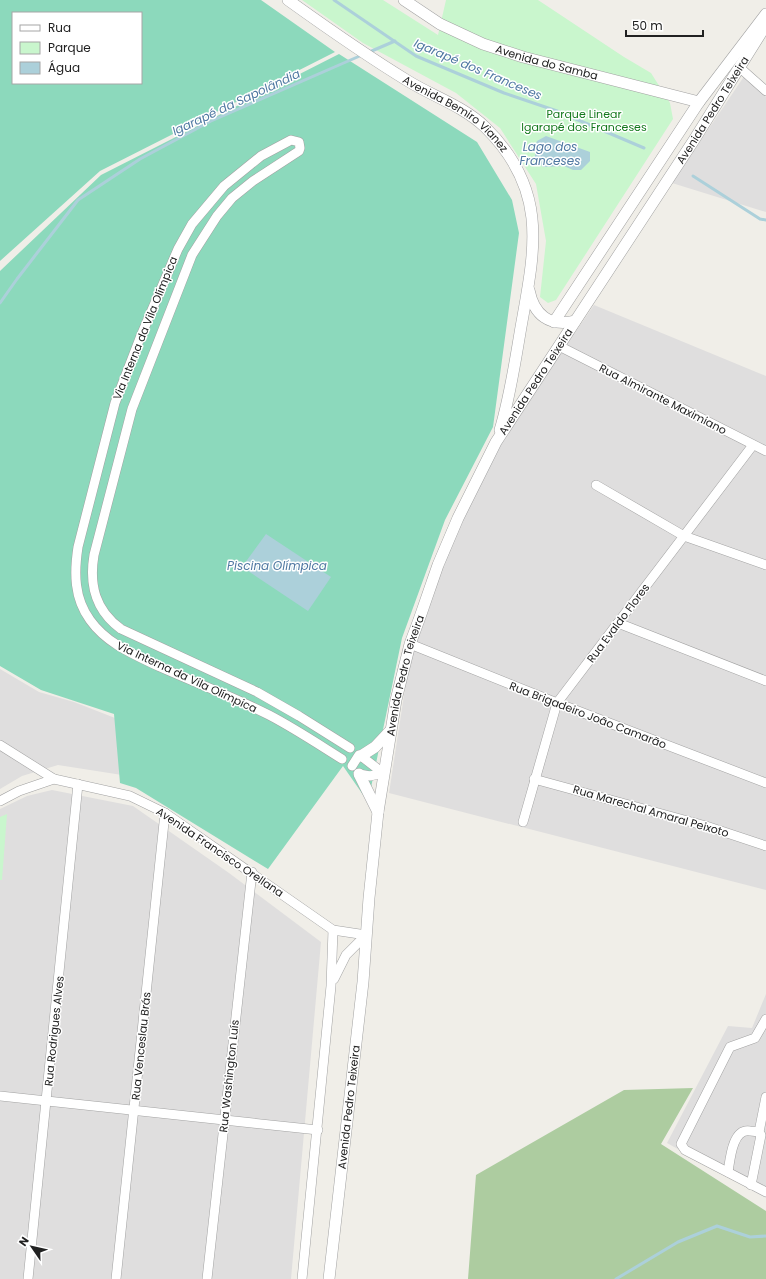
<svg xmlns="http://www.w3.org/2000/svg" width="766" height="1279" font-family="Poppins,sans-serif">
	<rect width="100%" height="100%" fill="#f0eee8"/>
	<g fill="#dfdede">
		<path d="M 745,75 L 766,97 L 766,212 L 672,183 Z"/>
		<path d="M 594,305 L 766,376 L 766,890 L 389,793 L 410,656 L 439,577 L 465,513 L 506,433 Z"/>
		<path d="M 0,669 L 39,692 L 74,702 L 115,718 L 122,775 L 58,765 L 22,776 L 0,789 Z"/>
		<path d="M 52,790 L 133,806 L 229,873 L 321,942 L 291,1279 L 0,1279 L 0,809 L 27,796 Z"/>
		<path d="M 766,994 L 766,1198 L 667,1143 L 728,1026 L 752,1028 Z"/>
	</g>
	<path fill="#adcca0" d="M 693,1088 L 661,1144 L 766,1211 L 766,1279 L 468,1279 L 476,1175 L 624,1090 Z"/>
	<g fill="#c9f6cd">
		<path d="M 302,0 L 383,0 L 438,35 L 446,0 L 538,0 L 624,57 L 651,73 L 670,103 L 673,119 L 556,300 L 548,303 L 540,297 L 546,241 L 536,184 L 500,128 L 456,93 L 363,43 Z"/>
		<path d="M 7,814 L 2,880 L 0,880 L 0,817 Z"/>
	</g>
	<g fill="#8cd9bc" fill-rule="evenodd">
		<path d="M 0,0 L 261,0 L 335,52 L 100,171 L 0,261 ZM 13,13 L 141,13 L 141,83 L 13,83 Z"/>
		<path d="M 339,54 L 477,142 L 512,200 L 519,233 L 493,427 L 445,520 L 402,638 L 368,802 L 343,766 L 268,869 L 136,788 L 120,783 L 114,714 L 41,690 L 0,666 L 0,271 L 101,175 Z"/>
	</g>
	<g fill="#acd0da">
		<path d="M 546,136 L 590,152 L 590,161 L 581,170 L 573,170 L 564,166 L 543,167 L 535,159 L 535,146 L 537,141 Z"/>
		<path d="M 266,534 L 331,577 L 308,611 L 242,567 Z"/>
	</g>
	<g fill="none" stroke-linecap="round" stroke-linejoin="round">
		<g stroke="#acd0da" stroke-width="3">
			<path d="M 334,0 L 416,56 L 504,93 L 557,111 L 644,148"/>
			<path d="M 367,53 L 395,41"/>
			<path d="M 693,176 L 760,219 L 766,220"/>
			<path d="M 0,303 L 17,279 L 78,200 L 140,159 L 211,121 L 362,55"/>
			<path d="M 616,1279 L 678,1242 L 717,1226 L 750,1237 L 766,1236"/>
		</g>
		<g stroke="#a2a2a2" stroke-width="10">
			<g id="minor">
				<path d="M 739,67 L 766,91"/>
				<path d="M 559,346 L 766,451"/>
				<path d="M 596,485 L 684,536 L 766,565"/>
				<path d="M 618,623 L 766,681"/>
				<path d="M 410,644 L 557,703 L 766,783"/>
				<path d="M 0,745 L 54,779"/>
				<path d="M 361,756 L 383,773"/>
				<path d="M 342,759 C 318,744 294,728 269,715 C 234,697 196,683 160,667 C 135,655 107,644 90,620 C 74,598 74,573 78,547 L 115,403 L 140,338 L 178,249 L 192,224 L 224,186 L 261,156 L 291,140 L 299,142 L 300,148 L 299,151 L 253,181 L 232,198 L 217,216 L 192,255 L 132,409 L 94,555 C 89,585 95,610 121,629 L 257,692 L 299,716 L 350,748"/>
				<path d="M 352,766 L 359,755"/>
				<path d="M 359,774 L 370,776 L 383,773"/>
				<path d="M 534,779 L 706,826 L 766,846"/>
				<path d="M 0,801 L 19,791 L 54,779 L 130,796 L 165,813 L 333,930 L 366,935"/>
				<path d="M 523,822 L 557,703 L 753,445"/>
				<path d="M 334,979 L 346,955 L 366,935"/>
				<path d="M 766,1019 L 755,1038 L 730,1047 L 681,1144 L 685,1150 L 766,1192"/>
				<path d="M 0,1096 L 318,1130"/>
				<path d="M 759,1132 L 766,1097"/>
				<path d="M 728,1172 C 730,1161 732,1128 750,1131 C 755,1131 759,1132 761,1135 L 751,1185"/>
				<path d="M 28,1279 L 78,784"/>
				<path d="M 116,1279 L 165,813"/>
				<path d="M 207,1279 L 252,872"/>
				<path d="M 302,1279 L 331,986 L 333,930"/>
			</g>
		</g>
		<g stroke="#a2a2a2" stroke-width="12">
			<g id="tertiary">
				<path id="s1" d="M 288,0 C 327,28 367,56 408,81 C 434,97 463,106 485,127 C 549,190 535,249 521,327 C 515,362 510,397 500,430"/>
				<path id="s2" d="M 404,0 L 440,24 L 483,44 L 523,57 L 699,102"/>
				<path d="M 529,290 C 534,315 549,327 575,321"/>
				<path d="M 554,322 L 699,102 L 766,14"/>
				<path d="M 361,756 L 375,747 L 390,731"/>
				<path d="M 359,774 L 378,812"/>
				<path id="s3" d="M 329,1279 L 363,982 L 369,898 L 378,812 L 396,700 L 410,644 L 420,617 L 438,565 L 458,518 L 496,442 L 694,140 L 766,25"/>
			</g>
		</g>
		<use href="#minor" stroke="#fff" stroke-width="9"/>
		<use href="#tertiary" stroke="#fff" stroke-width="11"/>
	</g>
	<g text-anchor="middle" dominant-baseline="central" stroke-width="3" stroke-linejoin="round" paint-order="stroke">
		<g font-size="11" fill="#212121" stroke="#fff">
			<text stroke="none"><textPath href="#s2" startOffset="157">Avenida do Samba</textPath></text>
			<text stroke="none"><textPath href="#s3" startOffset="1257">Avenida Pedro Teixeira</textPath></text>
			<text stroke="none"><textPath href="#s1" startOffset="203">Avenida Bemiro Vianez</textPath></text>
			<text transform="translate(145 328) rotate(-68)">Via Interna da Vila Olímpica</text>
			<text stroke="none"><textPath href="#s3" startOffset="933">Avenida Pedro Teixeira</textPath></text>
			<text transform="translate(663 399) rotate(27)">Rua Almirante Maximiano</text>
			<text transform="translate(618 623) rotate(-53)">Rua Evaldo Flores</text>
			<text stroke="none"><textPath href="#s3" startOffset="609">Avenida Pedro Teixeira</textPath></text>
			<text transform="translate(187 677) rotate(25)">Via Interna da Vila Olímpica</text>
			<text transform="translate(588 715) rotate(21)">Rua Brigadeiro João Camarão</text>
			<text transform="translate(651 811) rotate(16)">Rua Marechal Amaral Peixoto</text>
			<text transform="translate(220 852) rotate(34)">Avenida Francisco Orellana</text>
			<text transform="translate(54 1031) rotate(-84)">Rua Rodrigues Alves</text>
			<text transform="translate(141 1046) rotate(-84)">Rua Venceslau Brás</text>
			<text transform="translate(229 1076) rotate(-84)">Rua Washington Luís</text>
			<text stroke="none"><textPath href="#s3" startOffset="173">Avenida Pedro Teixeira</textPath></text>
		</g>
		<g font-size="11" fill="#14791d" stroke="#fff">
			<text x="584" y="114">Parque Linear<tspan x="584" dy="13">Igarapé dos Franceses</tspan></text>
		</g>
		<g font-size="12" font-style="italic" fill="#5079a2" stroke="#fff">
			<text transform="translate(478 69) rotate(23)">Igarapé dos Franceses</text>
			<text transform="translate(236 102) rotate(-25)">Igarapé da Sapolândia</text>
			<text x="550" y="146">Lago dos<tspan x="550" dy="14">Franceses</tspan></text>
			<text x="277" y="565">Piscina Olímpica</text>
		</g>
	</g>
	<rect x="12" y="12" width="130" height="72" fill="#ffffff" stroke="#a6a6a6"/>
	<rect x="20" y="25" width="20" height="6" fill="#ffffff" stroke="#a6a6a6"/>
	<text x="48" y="32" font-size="12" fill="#212121">Rua</text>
	<rect x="20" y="42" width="20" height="12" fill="#c9f6cd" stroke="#a6a6a6"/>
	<text x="48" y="52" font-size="12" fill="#212121">Parque</text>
	<rect x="20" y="62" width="20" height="12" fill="#acd0da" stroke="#a6a6a6"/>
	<text x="48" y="72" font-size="12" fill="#212121">Água</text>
	<g transform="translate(32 1247) rotate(304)" stroke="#ffffff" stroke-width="3" paint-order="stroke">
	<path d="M0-3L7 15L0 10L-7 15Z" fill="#212121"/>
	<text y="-6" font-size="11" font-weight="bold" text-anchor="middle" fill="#212121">N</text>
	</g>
	<path d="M626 30v6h77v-6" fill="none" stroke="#212121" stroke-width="2"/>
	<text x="632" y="30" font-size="12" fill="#212121" stroke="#ffffff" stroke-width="3" paint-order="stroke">50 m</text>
</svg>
